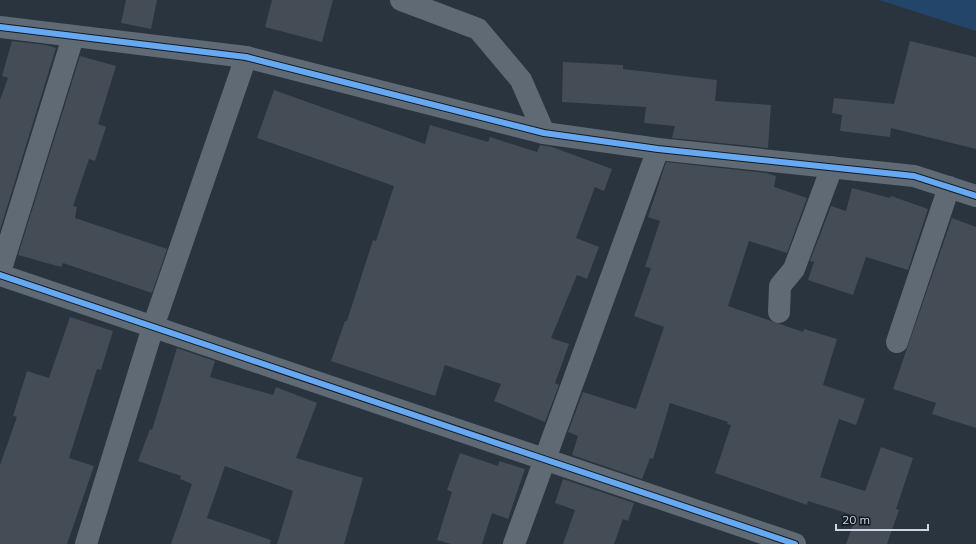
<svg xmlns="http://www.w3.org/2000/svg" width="976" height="544" font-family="Mulish,sans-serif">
	<rect width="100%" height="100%" fill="#2a343e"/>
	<path fill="#24456a" d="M 879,0 L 976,0 L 976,31 Z"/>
	<g fill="#444c55">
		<path d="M 126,0 L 157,0 L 151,29 L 121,23 Z"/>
		<path d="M 272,0 L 333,0 L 322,42 L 265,27 Z"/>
		<path d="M 12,41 L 46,45 L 56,48 L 0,230 L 0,100 L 8,78 L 2,76 Z"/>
		<path d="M 910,41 L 976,57 L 976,149 L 891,128 L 890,137 L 840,131 L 842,115 L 832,113 L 834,98 L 894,104 Z"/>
		<path d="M 80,56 L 116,66 L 98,124 L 106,127 L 95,161 L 89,159 L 73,206 L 77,207 L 75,218 L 167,249 L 152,293 L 63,263 L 61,267 L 18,255 Z"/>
		<path d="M 563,62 L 623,65 L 623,69 L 717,80 L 715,101 L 771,105 L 768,148 L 672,138 L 675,126 L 644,123 L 646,107 L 562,102 Z"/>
		<path d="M 274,90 L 425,144 L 430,125 L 488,142 L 490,137 L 537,152 L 540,145 L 552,147 L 612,169 L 604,191 L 595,187 L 576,238 L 599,247 L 587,279 L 577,275 L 551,338 L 569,344 L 555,383 L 559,385 L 545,422 L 494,401 L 501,384 L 445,365 L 435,396 L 331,361 L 345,321 L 347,321 L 373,240 L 376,241 L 394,186 L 257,138 Z"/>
		<path d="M 666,162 L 766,173 L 776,176 L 774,187 L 807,198 L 787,253 L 749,241 L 728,306 L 803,332 L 804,329 L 837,339 L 823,385 L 865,399 L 856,425 L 839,419 L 820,477 L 865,491 L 881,447 L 913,458 L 896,509 L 899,510 L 887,544 L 846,544 L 856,516 L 808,501 L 807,505 L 715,473 L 731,425 L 727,424 L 728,422 L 670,403 L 653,459 L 650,458 L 642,479 L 572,455 L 578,436 L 568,432 L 583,392 L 636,409 L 664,327 L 634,316 L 651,268 L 645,267 L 660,221 L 648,217 Z"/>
		<path d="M 852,188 L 890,198 L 891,196 L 928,209 L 908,270 L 866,257 L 853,295 L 808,280 L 814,262 L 810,261 L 831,206 L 846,211 Z"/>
		<path d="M 952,218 L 976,227 L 976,428 L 932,414 L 936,403 L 893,389 Z"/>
		<path d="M 70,317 L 113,331 L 101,370 L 97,369 L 69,458 L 94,466 L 67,544 L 0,544 L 0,465 L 17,417 L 13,416 L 27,371 L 49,378 Z"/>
		<path d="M 177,348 L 215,361 L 210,377 L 273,395 L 276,387 L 317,403 L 296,458 L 363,478 L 344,544 L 277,544 L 293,491 L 225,466 L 207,518 L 271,540 L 270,544 L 171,544 L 192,484 L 180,479 L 181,476 L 138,461 L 150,429 L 152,430 Z"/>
		<path d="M 460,453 L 498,466 L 499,461 L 525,469 L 508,519 L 492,513 L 482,544 L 451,544 L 437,540 L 452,492 L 447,490 Z"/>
		<path d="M 563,479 L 634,503 L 628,521 L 623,519 L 614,544 L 563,544 L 575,510 L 555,503 Z"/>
	</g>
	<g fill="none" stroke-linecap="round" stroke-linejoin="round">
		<g stroke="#5f6a75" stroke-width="22">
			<path d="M 401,0 L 478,29 L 521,80 L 544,133"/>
			<path d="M 0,27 L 246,57 L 544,133 L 658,149 L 914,176 L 976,196"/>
			<path d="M 0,272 L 73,37"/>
			<path d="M 0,275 L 795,544"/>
			<path d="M 779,312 L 780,286 L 794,269 L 832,167"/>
			<path d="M 897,342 L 949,187"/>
			<path d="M 86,544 L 153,327 L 246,57"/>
			<path d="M 514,544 L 658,149"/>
		</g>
		<g stroke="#121a22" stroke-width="8">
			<g id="cycleway">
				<path d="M 0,27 L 246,57 L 544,133 L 658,149 L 914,176 L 976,196"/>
				<path d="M 0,275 L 795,544"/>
			</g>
		</g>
		<use href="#cycleway" stroke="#66a8f1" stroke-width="6"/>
	</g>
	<path d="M836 524v6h92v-6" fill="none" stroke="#cdd7e4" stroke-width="2"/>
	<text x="842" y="524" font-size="12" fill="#cdd7e4" stroke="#121a22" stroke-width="3" paint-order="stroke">20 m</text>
</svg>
